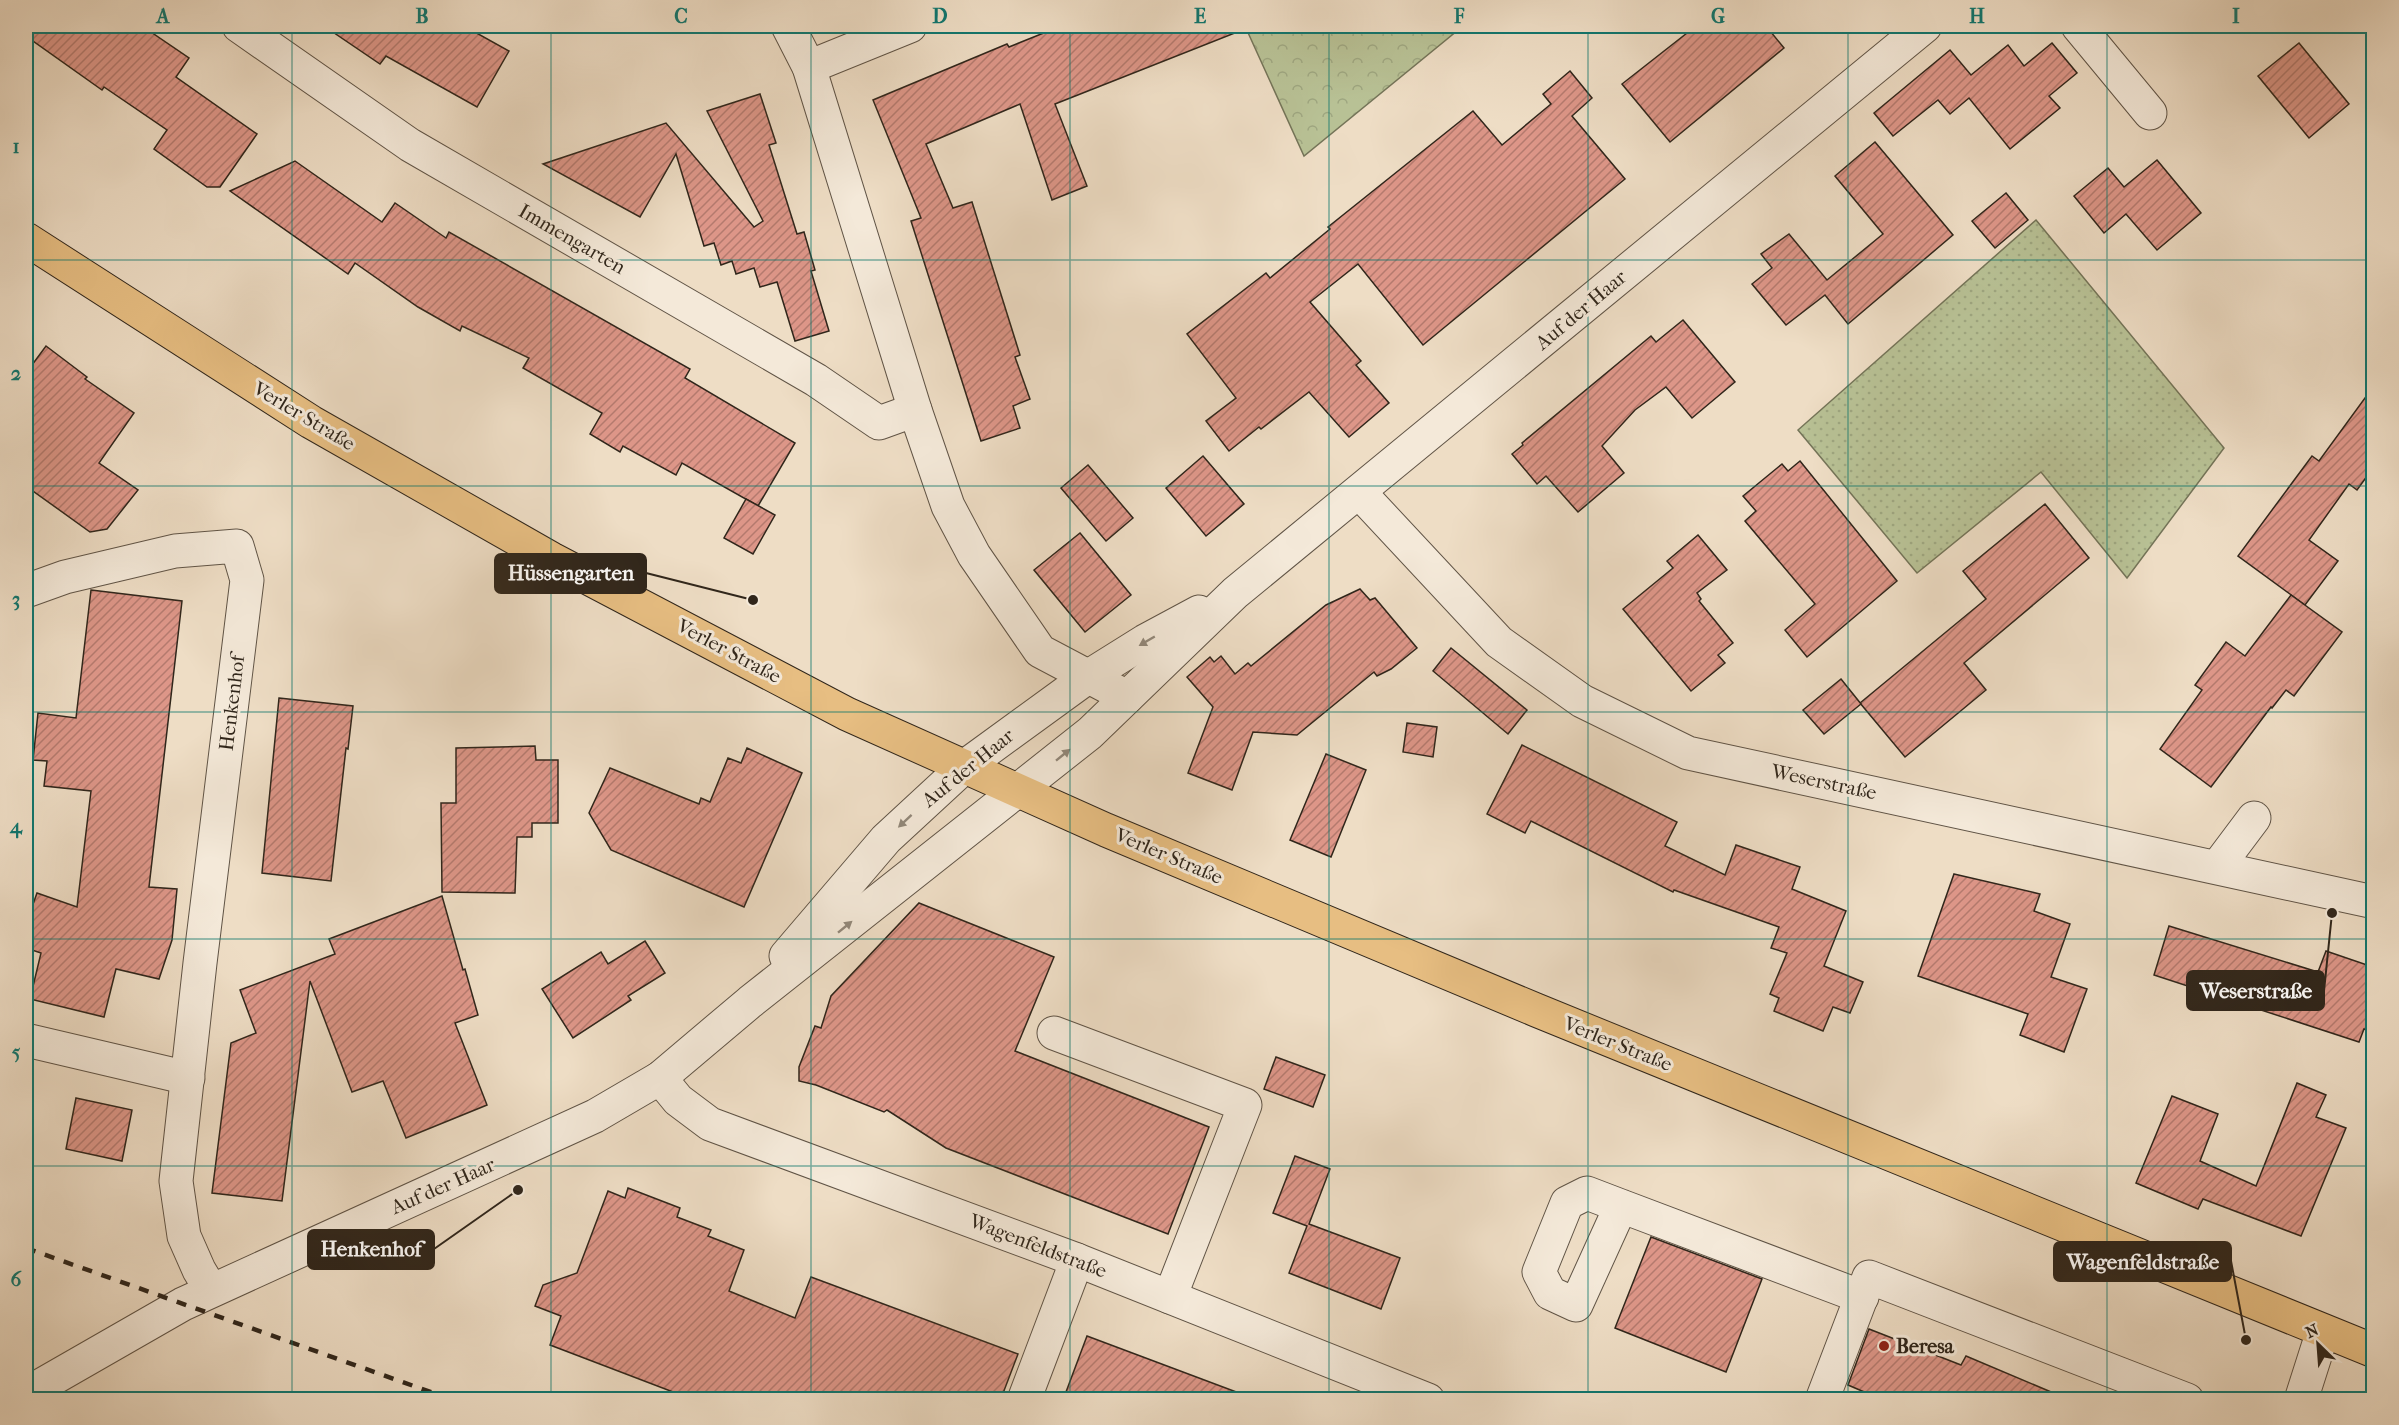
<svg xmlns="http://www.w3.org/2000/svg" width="2399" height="1425" font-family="'IM FELL French Canon',serif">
	<defs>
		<pattern id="grass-dots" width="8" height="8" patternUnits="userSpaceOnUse" patternTransform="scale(1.5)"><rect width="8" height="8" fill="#b8c195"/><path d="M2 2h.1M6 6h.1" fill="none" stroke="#9ea680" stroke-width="1.8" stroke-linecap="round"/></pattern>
		<pattern id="park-crowns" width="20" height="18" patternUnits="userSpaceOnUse" patternTransform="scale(1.5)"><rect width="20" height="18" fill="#b8c195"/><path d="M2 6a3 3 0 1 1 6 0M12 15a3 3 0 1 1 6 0" fill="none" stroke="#9ea680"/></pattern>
		<pattern id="building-hatch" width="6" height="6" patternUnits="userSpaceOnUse" patternTransform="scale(1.5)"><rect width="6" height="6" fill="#dd9688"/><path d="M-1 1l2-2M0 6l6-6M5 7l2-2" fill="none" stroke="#b47a6e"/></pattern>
	</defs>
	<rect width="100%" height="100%" fill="#eeddc5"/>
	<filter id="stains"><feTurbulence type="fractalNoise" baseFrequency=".00333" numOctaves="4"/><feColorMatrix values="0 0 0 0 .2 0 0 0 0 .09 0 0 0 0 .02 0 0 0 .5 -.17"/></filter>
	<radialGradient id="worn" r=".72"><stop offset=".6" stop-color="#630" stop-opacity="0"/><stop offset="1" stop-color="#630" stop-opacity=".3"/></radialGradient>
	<path fill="url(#grass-dots)" stroke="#747458" stroke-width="1.5" d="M 2036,220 L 2224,448 L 2127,578 L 2041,472 L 1917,573 L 1798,430 Z"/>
	<path fill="url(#park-crowns)" stroke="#747458" stroke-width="1.5" d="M 1245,26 L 1463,26 L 1304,156 Z"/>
	<g fill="url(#building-hatch)" stroke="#30261b" stroke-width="1.5">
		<path d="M 26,26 L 142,26 L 189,58 L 176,77 L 257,134 L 220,187 L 207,187 L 154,149 L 167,130 L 104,87 L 102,90 L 26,36 Z"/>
		<path d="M 324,26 L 464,26 L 509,51 L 477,107 L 386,56 L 380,64 Z"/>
		<path d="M 1061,26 L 1249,26 L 1250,27 L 1055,104 L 1087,186 L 1052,200 L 1020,104 L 926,144 L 953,208 L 972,202 L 1020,355 L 1015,357 L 1030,399 L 1013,406 L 1020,428 L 981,441 L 911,221 L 921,218 L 873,100 L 1007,44 L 1009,47 Z"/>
		<path d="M 1696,26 L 1766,26 L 1784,48 L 1670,142 L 1622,84 Z"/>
		<path d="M 2052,43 L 2077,73 L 2049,96 L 2060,108 L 2010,149 L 1969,98 L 1950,114 L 1938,100 L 1893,136 L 1874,113 L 1950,50 L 1971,75 L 2008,45 L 2024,66 Z"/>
		<path d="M 2299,43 L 2349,104 L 2309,138 L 2258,76 Z"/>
		<path d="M 1570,71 L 1592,98 L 1572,116 L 1625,179 L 1423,345 L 1358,264 L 1310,302 L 1361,361 L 1356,365 L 1389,403 L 1349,437 L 1309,392 L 1261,429 L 1259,427 L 1229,451 L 1206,421 L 1236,398 L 1187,334 L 1266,273 L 1270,278 L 1330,229 L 1328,227 L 1473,111 L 1502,145 L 1551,104 L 1543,94 Z"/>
		<path d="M 760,94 L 776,143 L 769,145 L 797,234 L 804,232 L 815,270 L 811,271 L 829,331 L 795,341 L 777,282 L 760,287 L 754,268 L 736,274 L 732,261 L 721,265 L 714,243 L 704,246 L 676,154 L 640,217 L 543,164 L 666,123 L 754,227 L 763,221 L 707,111 Z"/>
		<path d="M 1875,142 L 1953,235 L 1848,324 L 1825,295 L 1786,325 L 1752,284 L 1772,268 L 1761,254 L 1789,234 L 1827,280 L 1883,234 L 1835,176 Z"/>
		<path d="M 2157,160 L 2201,213 L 2157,250 L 2126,214 L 2104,233 L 2074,196 L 2108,168 L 2124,187 Z"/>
		<path d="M 295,161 L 382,222 L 395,203 L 446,238 L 449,232 L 690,369 L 685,378 L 795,443 L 758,506 L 682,463 L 676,475 L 623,446 L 620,452 L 590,434 L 602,413 L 523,368 L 529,358 L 462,326 L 460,331 L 418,307 L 355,263 L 348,274 L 230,191 Z"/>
		<path d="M 2006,193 L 2028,220 L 1995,248 L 1972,221 Z"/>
		<path d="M 1683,320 L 1735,382 L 1692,418 L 1666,387 L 1635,410 L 1602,446 L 1624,473 L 1578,512 L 1546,476 L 1537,484 L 1512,454 L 1523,445 L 1522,443 L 1651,336 L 1656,342 Z"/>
		<path d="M 46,346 L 87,377 L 85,379 L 134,413 L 99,463 L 138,490 L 107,529 L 90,532 L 26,486 L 26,373 Z"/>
		<path d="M 2373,387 L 2373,468 L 2357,490 L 2349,484 L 2309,540 L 2338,561 L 2305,605 L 2238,556 L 2312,456 L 2319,461 Z"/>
		<path d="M 1203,456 L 1244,504 L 1206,536 L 1166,488 Z"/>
		<path d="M 1800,461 L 1897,581 L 1807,657 L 1785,630 L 1815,604 L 1745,521 L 1756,511 L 1743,496 L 1782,464 L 1788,471 Z"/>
		<path d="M 1088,465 L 1133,518 L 1106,541 L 1061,488 Z"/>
		<path d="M 746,499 L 775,515 L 753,554 L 724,538 Z"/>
		<path d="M 2045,504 L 2089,558 L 1964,663 L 1986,690 L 1905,757 L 1860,703 L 1986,599 L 1963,571 Z"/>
		<path d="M 1080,533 L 1131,595 L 1085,632 L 1034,570 Z"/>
		<path d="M 1698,535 L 1727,570 L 1697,593 L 1701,599 L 1699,601 L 1733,643 L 1718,655 L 1725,663 L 1691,691 L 1623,609 L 1673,568 L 1667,561 Z"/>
		<path d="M 1360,589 L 1370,600 L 1375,598 L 1417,648 L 1391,669 L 1377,676 L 1374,672 L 1297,735 L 1253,732 L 1232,790 L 1188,773 L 1213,707 L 1187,677 L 1210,657 L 1214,662 L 1221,656 L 1235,674 L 1248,663 L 1251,666 L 1326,605 Z"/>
		<path d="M 91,590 L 182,601 L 149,887 L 177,889 L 172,940 L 159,979 L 116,969 L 104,1017 L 30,999 L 41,953 L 26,948 L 26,924 L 37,893 L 77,907 L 91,791 L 44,786 L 47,761 L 33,760 L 38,713 L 76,718 Z"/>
		<path d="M 2291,595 L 2342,632 L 2294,696 L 2286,690 L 2272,708 L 2271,707 L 2211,787 L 2160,749 L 2202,690 L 2195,685 L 2226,642 L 2245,656 Z"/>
		<path d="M 1451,648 L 1527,710 L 1508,734 L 1433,671 Z"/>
		<path d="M 1841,679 L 1861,704 L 1824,734 L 1803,710 Z"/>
		<path d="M 279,698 L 353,706 L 348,749 L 346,748 L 331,881 L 262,873 Z"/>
		<path d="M 1407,723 L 1437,727 L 1433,757 L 1403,752 Z"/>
		<path d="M 1522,745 L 1677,822 L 1665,846 L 1725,875 L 1736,845 L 1800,867 L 1792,889 L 1846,911 L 1824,966 L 1863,982 L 1850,1013 L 1833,1007 L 1823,1031 L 1774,1011 L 1779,998 L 1770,994 L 1787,953 L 1771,948 L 1779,927 L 1674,890 L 1673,892 L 1531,821 L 1525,833 L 1487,814 Z"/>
		<path d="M 535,746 L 536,760 L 558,760 L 558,823 L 532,823 L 532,837 L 517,837 L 515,893 L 442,892 L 441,803 L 456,803 L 456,748 Z"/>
		<path d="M 747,748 L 802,773 L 744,907 L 611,850 L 589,813 L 610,768 L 699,804 L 701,798 L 710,802 L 728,758 L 741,763 Z"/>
		<path d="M 1326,754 L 1366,770 L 1331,857 L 1290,840 Z"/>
		<path d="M 1954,874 L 2040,894 L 2034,911 L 2070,924 L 2051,977 L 2087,989 L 2064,1052 L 2020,1035 L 2028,1014 L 1918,976 Z"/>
		<path d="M 442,896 L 463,970 L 465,969 L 478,1015 L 455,1023 L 487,1105 L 406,1138 L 383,1081 L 352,1092 L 310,981 L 282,1201 L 212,1193 L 231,1043 L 256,1033 L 240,990 L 335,954 L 329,939 Z"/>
		<path d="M 919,903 L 1054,957 L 1015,1051 L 1209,1127 L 1168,1234 L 946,1148 L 887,1110 L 884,1112 L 816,1085 L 799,1081 L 799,1067 L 815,1026 L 821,1028 L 831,996 Z"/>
		<path d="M 2169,926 L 2318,972 L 2326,951 L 2373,967 L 2373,1032 L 2364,1029 L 2359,1042 L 2154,975 Z"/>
		<path d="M 645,941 L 665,973 L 628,996 L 631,1000 L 573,1038 L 542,989 L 601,952 L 608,964 Z"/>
		<path d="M 1276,1057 L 1325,1075 L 1313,1107 L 1264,1089 Z"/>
		<path d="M 2297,1083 L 2326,1095 L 2316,1117 L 2346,1128 L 2301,1236 L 2203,1199 L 2198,1209 L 2136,1183 L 2172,1096 L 2218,1114 L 2200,1161 L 2256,1186 Z"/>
		<path d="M 76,1098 L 132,1110 L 122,1161 L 66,1149 Z"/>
		<path d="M 1295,1156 L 1330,1169 L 1309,1224 L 1400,1258 L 1381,1309 L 1289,1273 L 1307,1226 L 1273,1213 Z"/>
		<path d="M 628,1188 L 680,1208 L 677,1217 L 711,1230 L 708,1236 L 744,1250 L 729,1291 L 795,1318 L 811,1277 L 1018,1354 L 1002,1396 L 999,1400 L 694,1400 L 550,1345 L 561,1316 L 535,1306 L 543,1285 L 577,1273 L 608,1191 L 625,1198 Z"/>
		<path d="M 1651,1237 L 1762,1279 L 1726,1372 L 1615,1328 Z"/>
		<path d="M 1869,1329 L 1961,1365 L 1966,1356 L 2070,1400 L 1883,1400 L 1848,1385 Z"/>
		<path d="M 1087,1336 L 1247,1396 L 1246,1400 L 1063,1400 Z"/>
	</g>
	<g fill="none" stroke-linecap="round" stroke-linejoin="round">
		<g stroke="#605446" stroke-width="35">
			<g id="minor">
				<path d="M 239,26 L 410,145 L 816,380 L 879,423 L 915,410"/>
				<path d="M 788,26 L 809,67 L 915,410 L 948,506 L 974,555 L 1040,651 L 1127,697"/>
				<path d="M 2078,26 L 2150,113"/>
				<path d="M 809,67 L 910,26"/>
				<path d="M 1360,493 L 1499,642 L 1582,701 L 1688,753 L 2374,902"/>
				<path d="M 26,591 L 65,577 L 175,551 L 237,546 L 247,580 L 200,963 L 176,1181 L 184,1236 L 199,1270 L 211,1290"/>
				<path d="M 2218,866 L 2254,818"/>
				<path d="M 786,956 L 886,839 L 964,767 L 1089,676 L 1145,641 L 1199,612"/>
				<path d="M 1054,1033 L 1245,1105 L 1170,1297"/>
				<path d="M 26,1040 L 188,1078"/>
				<path d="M 660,1078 L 678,1100 L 710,1124 L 1077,1260 L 1428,1400"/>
				<path d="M 1621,1206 L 1576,1305 L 1550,1293 L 1539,1272 L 1567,1203 L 1587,1193 L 1621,1206 L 1862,1297"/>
				<path d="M 26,1394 L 183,1304 L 595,1116 L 660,1078 L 750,1002 L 1090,733 L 1235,593 L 1925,26"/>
				<path d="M 1024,1400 L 1077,1260"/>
				<path d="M 1822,1400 L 1869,1277 L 2187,1400"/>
				<path d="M 2301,1400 L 2323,1331"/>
			</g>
		</g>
		<g stroke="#30261b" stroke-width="35">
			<path id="major" d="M 26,239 L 311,422 L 552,559 L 847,714 L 1106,830 L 1536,1010 L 2374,1351"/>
		</g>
		<use href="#minor" stroke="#f4e9d9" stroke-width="33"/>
		<use href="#major" stroke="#e7be82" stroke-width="33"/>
		<path stroke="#30261b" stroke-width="4.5" stroke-dasharray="10 10" stroke-linecap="butt" d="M 26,1248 L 453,1400"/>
	</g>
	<defs><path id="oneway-solid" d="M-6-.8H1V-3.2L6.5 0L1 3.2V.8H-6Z" transform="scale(1.5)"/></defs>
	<g fill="#92887a">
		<use href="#oneway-solid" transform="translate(1147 641) rotate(150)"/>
		<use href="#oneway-solid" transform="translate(1063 755) rotate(-39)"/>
		<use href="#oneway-solid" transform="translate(905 821) rotate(137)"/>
		<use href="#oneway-solid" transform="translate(845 927) rotate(-39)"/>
	</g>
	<path fill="none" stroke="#0f766e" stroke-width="1.5" stroke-opacity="0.55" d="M 292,26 L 292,1400M 551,26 L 551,1400M 811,26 L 811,1400M 1070,26 L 1070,1400M 1329,26 L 1329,1400M 1588,26 L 1588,1400M 1848,26 L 1848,1400M 2107,26 L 2107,1400M 26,260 L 2374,260M 26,486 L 2374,486M 26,712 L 2374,712M 26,939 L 2374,939M 26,1166 L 2374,1166"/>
	<circle fill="#8f2418" stroke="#f4e9d9" stroke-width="2" cx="1884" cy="1346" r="6"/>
	<g text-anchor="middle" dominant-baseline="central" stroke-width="6" stroke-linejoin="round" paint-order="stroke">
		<g font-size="20" fill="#30261b" stroke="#f4e9d9">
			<text transform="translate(572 239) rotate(30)">Immengarten</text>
			<text transform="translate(1581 310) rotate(-40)">Auf der Haar</text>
			<text transform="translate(304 416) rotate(31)">Verler Straße</text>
			<text transform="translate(729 651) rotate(28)">Verler Straße</text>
			<text transform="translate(232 703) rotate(-83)">Henkenhof</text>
			<text transform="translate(968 768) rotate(-39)">Auf der Haar</text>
			<text transform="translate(1824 782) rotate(12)">Weserstraße</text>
			<text transform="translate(1169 856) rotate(23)">Verler Straße</text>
			<text transform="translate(1618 1044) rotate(22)">Verler Straße</text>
			<text transform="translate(443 1186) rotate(-24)">Auf der Haar</text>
			<text transform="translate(1038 1246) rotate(21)">Wagenfeldstraße</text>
		</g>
		<g font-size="20" font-weight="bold" fill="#30261b" stroke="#f4e9d9" text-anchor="start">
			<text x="1896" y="1346">Beresa</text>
		</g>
	</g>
	<path fill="none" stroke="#30261b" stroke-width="2" d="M753 600L646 573M2332 913L2324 991M518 1190L434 1249M2246 1340L2231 1261"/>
	<g fill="#30261b" stroke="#f4e9d9" stroke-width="2">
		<circle cx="753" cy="600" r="6"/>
		<circle cx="2332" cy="913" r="6"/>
		<circle cx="518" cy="1190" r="6"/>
		<circle cx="2246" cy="1340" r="6"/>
	</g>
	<g fill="#30261b" stroke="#30261b" stroke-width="2">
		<rect x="495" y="554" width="151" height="39" rx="6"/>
		<rect x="2187" y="971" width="137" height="39" rx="6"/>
		<rect x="308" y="1230" width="126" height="39" rx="6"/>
		<rect x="2054" y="1242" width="177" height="39" rx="6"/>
	</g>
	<g font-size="21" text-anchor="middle" font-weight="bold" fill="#fff">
		<text x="571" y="580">Hüssengarten</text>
		<text x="2256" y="998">Weserstraße</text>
		<text x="371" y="1256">Henkenhof</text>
		<text x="2143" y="1269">Wagenfeldstraße</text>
	</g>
	<rect width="2399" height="1425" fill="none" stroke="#eeddc5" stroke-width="66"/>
	<g transform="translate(2318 1344) rotate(335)" stroke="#f4e9d9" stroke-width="4.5" paint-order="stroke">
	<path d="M0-4.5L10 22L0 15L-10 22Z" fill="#30261b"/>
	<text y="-9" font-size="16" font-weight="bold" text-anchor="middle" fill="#30261b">N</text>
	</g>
	<rect x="33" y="33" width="2333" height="1359" fill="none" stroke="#0f766e" stroke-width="2"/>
	<g font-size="20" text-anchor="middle" font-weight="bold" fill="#0f766e">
		<text x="163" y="23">A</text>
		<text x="422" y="23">B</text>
		<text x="681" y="23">C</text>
		<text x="940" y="23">D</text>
		<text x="1200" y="23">E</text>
		<text x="1459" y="23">F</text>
		<text x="1718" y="23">G</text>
		<text x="1977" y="23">H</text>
		<text x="2236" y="23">I</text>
		<text x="16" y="153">1</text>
		<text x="16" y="380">2</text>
		<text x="16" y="606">3</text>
		<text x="16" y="833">4</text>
		<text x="16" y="1059">5</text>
		<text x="16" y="1286">6</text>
	</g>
	<rect width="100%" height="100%" filter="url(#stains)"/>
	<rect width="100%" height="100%" fill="url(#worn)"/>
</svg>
